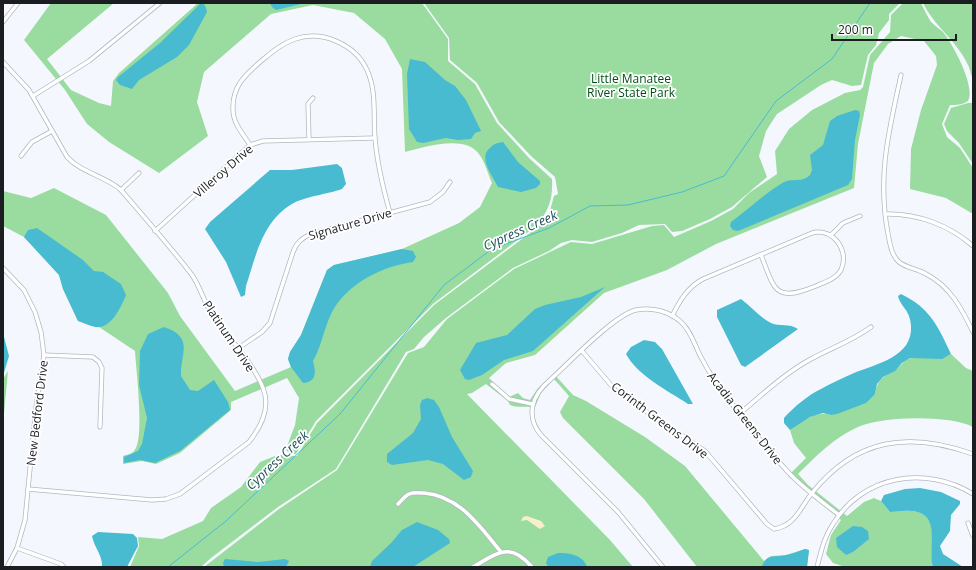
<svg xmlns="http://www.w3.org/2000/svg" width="976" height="570" font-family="'Open Sans',sans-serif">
	<rect width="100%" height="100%" fill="#f4f8fe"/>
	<g fill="#9adca0">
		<path d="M 51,3 L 114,3 L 47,59 L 71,90 L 99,103 L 111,106 L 113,81 L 119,73 L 198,3 L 422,3 L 448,39 L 448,61 L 475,84 L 497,123 L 529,158 L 552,179 C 553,199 549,211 536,226 L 433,304 L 316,421 L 296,454 L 289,454 L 286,449 L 295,425 L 299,398 L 287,378 L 231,402 L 231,410 L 180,453 L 156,464 L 142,461 L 123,464 L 123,456 C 126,455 132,454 134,451 C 145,441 136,368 135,351 L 99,327 L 78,321 L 63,289 L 59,275 L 24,237 L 3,226 L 3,191 L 31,198 L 54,188 L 106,215 L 168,293 L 180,316 L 235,391 L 291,367 L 288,359 L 290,352 L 301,335 L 327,270 L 334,265 L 402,249 L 459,223 L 480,207 L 492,183 C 488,174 485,162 479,154 C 465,134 424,147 405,152 L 402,69 L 385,39 L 354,13 L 313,5 L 271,14 L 204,72 L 197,102 L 208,136 L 159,173 L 109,142 L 87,124 L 65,90 L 24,40 Z"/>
		<path d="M 424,3 L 900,3 L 889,14 L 889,20 L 879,33 L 876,45 L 868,55 L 861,85 L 852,86 L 832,80 L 821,85 L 777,114 L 766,131 L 759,156 L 767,177 L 732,207 L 710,219 L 682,231 L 672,232 L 665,224 L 639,225 L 622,233 L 592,242 L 572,240 L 561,243 L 549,251 L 513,268 L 446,318 L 424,337 L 414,349 L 406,352 L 336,469 L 278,507 L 211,558 L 201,567 L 130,567 L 139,546 L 138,537 L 162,539 L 203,521 L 211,508 L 241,487 L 260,462 L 275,456 L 286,454 L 289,456 L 297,456 L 317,423 L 434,305 L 538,227 L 549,214 L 554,196 L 558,194 L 555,177 L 531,156 L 499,122 L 477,83 L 450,60 L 449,38 Z"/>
		<path d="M 903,3 L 921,3 C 924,9 927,16 931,22 C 935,26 940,29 943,32 C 953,44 976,87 968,101 C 963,105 956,105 950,105 L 942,124 L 947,137 L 960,148 L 973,168 L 973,214 L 946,198 L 910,189 L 911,149 L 921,110 L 937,65 L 936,56 L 924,41 L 901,36 L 888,44 L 874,63 L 858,144 L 854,188 L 716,244 L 667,270 L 604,293 L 535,355 L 506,363 L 489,378 L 509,397 L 518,393 L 523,398 L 530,400 L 538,388 L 554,374 L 573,395 L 586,401 L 645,437 L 685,466 L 764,561 L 771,556 L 786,555 L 805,549 L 809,550 L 807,567 L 697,567 L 644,499 L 563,418 L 560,412 L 569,396 L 554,379 L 541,393 L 535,407 C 527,406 517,408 510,405 L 508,401 L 486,384 L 472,393 L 467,394 L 610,540 L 633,567 L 204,567 L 279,509 L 337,470 L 408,353 L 424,347 L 447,319 L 514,269 L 571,242 L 592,244 L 652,226 L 664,225 L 674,237 L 711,221 L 733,209 L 749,193 L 777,174 L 775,151 L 789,129 L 812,110 L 845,93 L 860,90 L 863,87 L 870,55 L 890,32 L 891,15 Z"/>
		<path d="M 923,3 L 973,3 L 973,81 C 971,75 970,68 967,63 C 956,40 934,26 923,3 Z"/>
		<path d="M 968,103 L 973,103 L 973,164 L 959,143 L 947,131 L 944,124 L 951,108 Z"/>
		<path d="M 951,354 L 966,368 L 973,371 L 973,427 C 949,415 883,416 858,427 C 835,437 816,456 798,474 L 808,485 L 847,516 L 864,502 L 874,498 L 881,501 L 890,512 C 896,512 905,510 911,511 C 943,513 928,549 933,567 L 845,567 L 833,563 L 826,554 L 831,535 L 841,520 L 788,476 L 806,458 L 794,443 L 790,430 C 803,422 815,410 831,415 L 875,394 C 878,379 881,379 893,371 C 900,368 903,360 911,358 C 925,355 936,362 951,354 Z"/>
		<path d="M 8,371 L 3,424 L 3,379 Z"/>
	</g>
	<path fill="#f8eec9" d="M 527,516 L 541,521 L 545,526 L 540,529 L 527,520 L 521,521 L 523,517 Z"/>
	<g fill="#48bbd0">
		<path d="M 201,3 L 205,5 L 207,12 L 189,45 L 177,57 L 139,80 L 132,89 L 120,85 L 116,80 L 118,77 L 160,43 Z"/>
		<path d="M 270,3 L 323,3 L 305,3 L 276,10 L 272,7 Z"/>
		<path d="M 410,59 L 425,62 L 445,80 L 455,86 L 466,100 L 481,131 L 475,133 L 471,139 L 458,140 L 446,138 L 423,143 L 417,142 L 409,129 L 407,74 Z"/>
		<path d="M 855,110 L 859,111 L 860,115 L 855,140 L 852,179 L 848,185 L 738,231 L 733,230 L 730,226 L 731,222 C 749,209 765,193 784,182 C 792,178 802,183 810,175 L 812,170 L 810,155 L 823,145 L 830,121 L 837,116 Z"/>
		<path d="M 503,142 L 518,162 L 540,181 L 540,184 L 536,188 L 521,192 L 498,187 C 492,175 477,157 491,147 C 495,143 497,143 503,142 Z"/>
		<path d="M 337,164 L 342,168 L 346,184 L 342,189 C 328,194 303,197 292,204 C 262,222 256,256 246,286 L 245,295 L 241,297 L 226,262 L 205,229 L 210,222 L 270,170 L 292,170 Z"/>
		<path d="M 37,228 L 83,260 L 94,271 L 103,272 L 121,284 L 126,295 C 122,305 113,325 100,327 C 94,328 84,323 78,321 L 63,289 L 59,275 L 24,237 L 28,230 Z"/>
		<path d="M 402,249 L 413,251 L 416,257 L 413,262 C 382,266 347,284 332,312 C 324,328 322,345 313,361 C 316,371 317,382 303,383 L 291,367 L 288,359 L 290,352 L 301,335 L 327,270 L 334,265 Z"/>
		<path d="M 605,287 L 533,351 L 504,360 L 482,375 L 469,380 L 465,379 L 460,370 L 476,343 L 507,335 L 535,309 L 545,305 L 581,297 Z"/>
		<path d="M 901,294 C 930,308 938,326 951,354 L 942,359 L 910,358 L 902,363 L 895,371 L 883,377 L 877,384 L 875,394 L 866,403 L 837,414 L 831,415 L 823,413 L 810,417 L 790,430 L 784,423 L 784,418 C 794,407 808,395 821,389 C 831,383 843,378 854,373 C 876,364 913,357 911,326 C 910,309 901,308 898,296 Z"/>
		<path d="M 741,299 C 752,307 759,317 771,323 C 780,327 789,323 798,329 L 745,367 L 741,365 L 717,317 L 717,310 Z"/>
		<path d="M 164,327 C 195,337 180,355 181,376 L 190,390 L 198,391 L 214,380 L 228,402 L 230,410 L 180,451 L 155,463 L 140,460 L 124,463 L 124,457 L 138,451 L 142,444 L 147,418 L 139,385 L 140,351 L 148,334 Z"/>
		<path d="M 3,333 L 9,356 L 3,376 Z"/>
		<path d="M 644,340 L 655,342 L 662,349 L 693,404 L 688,404 C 667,390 638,376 626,354 L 631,347 Z"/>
		<path d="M 427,398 L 434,400 L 439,407 L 452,437 L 473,471 L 471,477 L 464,480 L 443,464 L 428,460 L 392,465 L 387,462 L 387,454 L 413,433 L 421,419 L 420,405 L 422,400 Z"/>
		<path d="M 920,488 L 941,492 L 960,501 L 960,504 L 951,515 L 950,531 L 940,546 L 943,554 L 963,567 L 933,567 C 927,549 943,513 911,511 C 904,510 897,512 890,512 L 881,501 L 884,495 L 905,489 Z"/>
		<path d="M 417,522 L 438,530 L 449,539 L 450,543 L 413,567 L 370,567 L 372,561 L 391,543 L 402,530 Z"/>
		<path d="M 853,526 L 862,527 L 868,531 L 869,539 L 853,552 L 846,555 L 837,547 L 836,538 Z"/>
		<path d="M 98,532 L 133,534 L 137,538 L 138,546 L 127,567 L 102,567 C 103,556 94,547 92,536 Z"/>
		<path d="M 805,549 L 809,550 L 807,567 L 762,566 C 767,553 775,558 786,555 C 792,554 799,551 805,549 Z"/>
		<path d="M 558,553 C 570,553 583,555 587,567 L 548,567 L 546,563 L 548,557 Z"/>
		<path d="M 225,559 L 258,562 L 285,559 L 289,561 L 286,567 L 224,567 L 223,563 Z"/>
	</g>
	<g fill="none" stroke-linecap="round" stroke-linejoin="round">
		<path stroke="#48bbd0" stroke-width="1" d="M 168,567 L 226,521 L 340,414 L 444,285 L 492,249 L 549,228 L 590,206 L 628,205 L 682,192 L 724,176 L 776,101 L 832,59 L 870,3"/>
		<g stroke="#b1b8c0" stroke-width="5">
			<g id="minor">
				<path d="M 3,22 L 18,3"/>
				<path d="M 3,62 L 29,90 L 67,157 C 82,173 105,176 121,190 C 145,218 170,246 192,275 C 201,288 204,303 213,316 C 228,336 255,366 263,388 C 271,408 261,427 249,442 L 180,494 L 166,499 L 152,500 L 28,489"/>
				<path d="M 901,75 C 889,131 877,175 888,234 C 890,243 891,255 899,262 C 906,268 918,269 926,274 C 950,286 962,309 973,332"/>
				<path d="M 33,96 L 89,61 L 160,3"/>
				<path d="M 309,139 L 308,104 L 313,98"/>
				<path d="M 250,145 C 243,134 233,123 233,110 C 232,87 244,76 260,62 C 271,53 281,44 295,39 C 322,30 355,44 367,70 C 377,91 373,116 375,138 C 377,164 383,188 390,213"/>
				<path d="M 21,156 L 32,142 L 52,131"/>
				<path d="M 121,190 L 139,173"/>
				<path d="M 885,214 C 917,213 949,225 973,246"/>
				<path d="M 155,231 L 250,145 L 263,141 L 374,138"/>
				<path d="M 831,235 L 843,223 L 860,216"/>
				<path d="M 3,268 L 24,290 L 35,312 L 41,332 L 44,355 L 36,407 L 25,520 L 17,548 L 7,567"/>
				<path d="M 672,316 C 680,300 688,287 703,279 L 812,233 C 833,227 850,251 841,270 C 836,279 825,282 816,286 C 774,303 775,290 761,255"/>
				<path d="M 237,349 L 262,332 L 270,323 L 293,252 C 297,242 302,238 311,234 L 430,202 L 443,192 L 450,182"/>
				<path d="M 582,351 L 616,391 L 705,451 L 767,524 L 774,529 C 795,526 800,508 812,493 C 856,438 909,431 973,454"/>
				<path d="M 44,355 L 93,357 L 99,362 L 102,368 L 100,427"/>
				<path d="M 492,384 L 509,399 L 532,404"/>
				<path d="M 739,414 C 762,395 785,373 811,359 C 831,348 852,341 871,327"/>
				<path d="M 398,504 C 401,501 405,496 409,494 C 414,492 420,493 424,493 C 460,496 480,527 501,552"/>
				<path d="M 968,523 L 973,536"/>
				<path d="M 17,548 L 61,564 L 64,567"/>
				<path d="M 473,567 C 498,553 510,541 532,567"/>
				<path d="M 663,567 L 618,512 L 541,435 C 525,416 532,395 550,380 C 569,363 614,315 636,310 C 652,307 669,311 681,322 C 692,332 695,347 702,359 C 706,367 711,375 716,382 C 738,413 762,444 788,472 C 803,488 821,501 839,515"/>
				<path d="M 817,567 C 821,552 824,537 833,524 C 863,475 925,465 973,494"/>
			</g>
		</g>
		<use href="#minor" stroke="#fff" stroke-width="3.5"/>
	</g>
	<g text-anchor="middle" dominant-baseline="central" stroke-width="3.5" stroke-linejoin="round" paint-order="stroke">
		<g font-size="12" fill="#024d17" stroke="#fff">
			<text x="631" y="78">Little Manatee<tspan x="631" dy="14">River State Park</tspan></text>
		</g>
		<g font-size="12" fill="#1b1d20" stroke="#fff">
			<text transform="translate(223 171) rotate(-41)">Villeroy Drive</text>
			<text transform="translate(350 224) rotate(-16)">Signature Drive</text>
			<text transform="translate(229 336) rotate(56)">Platinum Drive</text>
			<text transform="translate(37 413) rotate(-83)">New Bedford Drive</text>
			<text transform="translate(745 418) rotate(52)">Acadia Greens Drive</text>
			<text transform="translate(660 420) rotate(37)">Corinth Greens Drive</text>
		</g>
		<g font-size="13" font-style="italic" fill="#20515a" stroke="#fff">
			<text transform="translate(520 230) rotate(-24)">Cypress Creek</text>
			<text transform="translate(277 460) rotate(-43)">Cypress Creek</text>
		</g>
	</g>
	<rect width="976" height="570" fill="none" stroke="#1b1d20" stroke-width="8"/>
	<path d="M832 34v6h124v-6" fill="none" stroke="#1b1d20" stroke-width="2"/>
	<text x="838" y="34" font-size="12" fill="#1b1d20" stroke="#ffffff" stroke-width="3" paint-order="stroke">200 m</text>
</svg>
